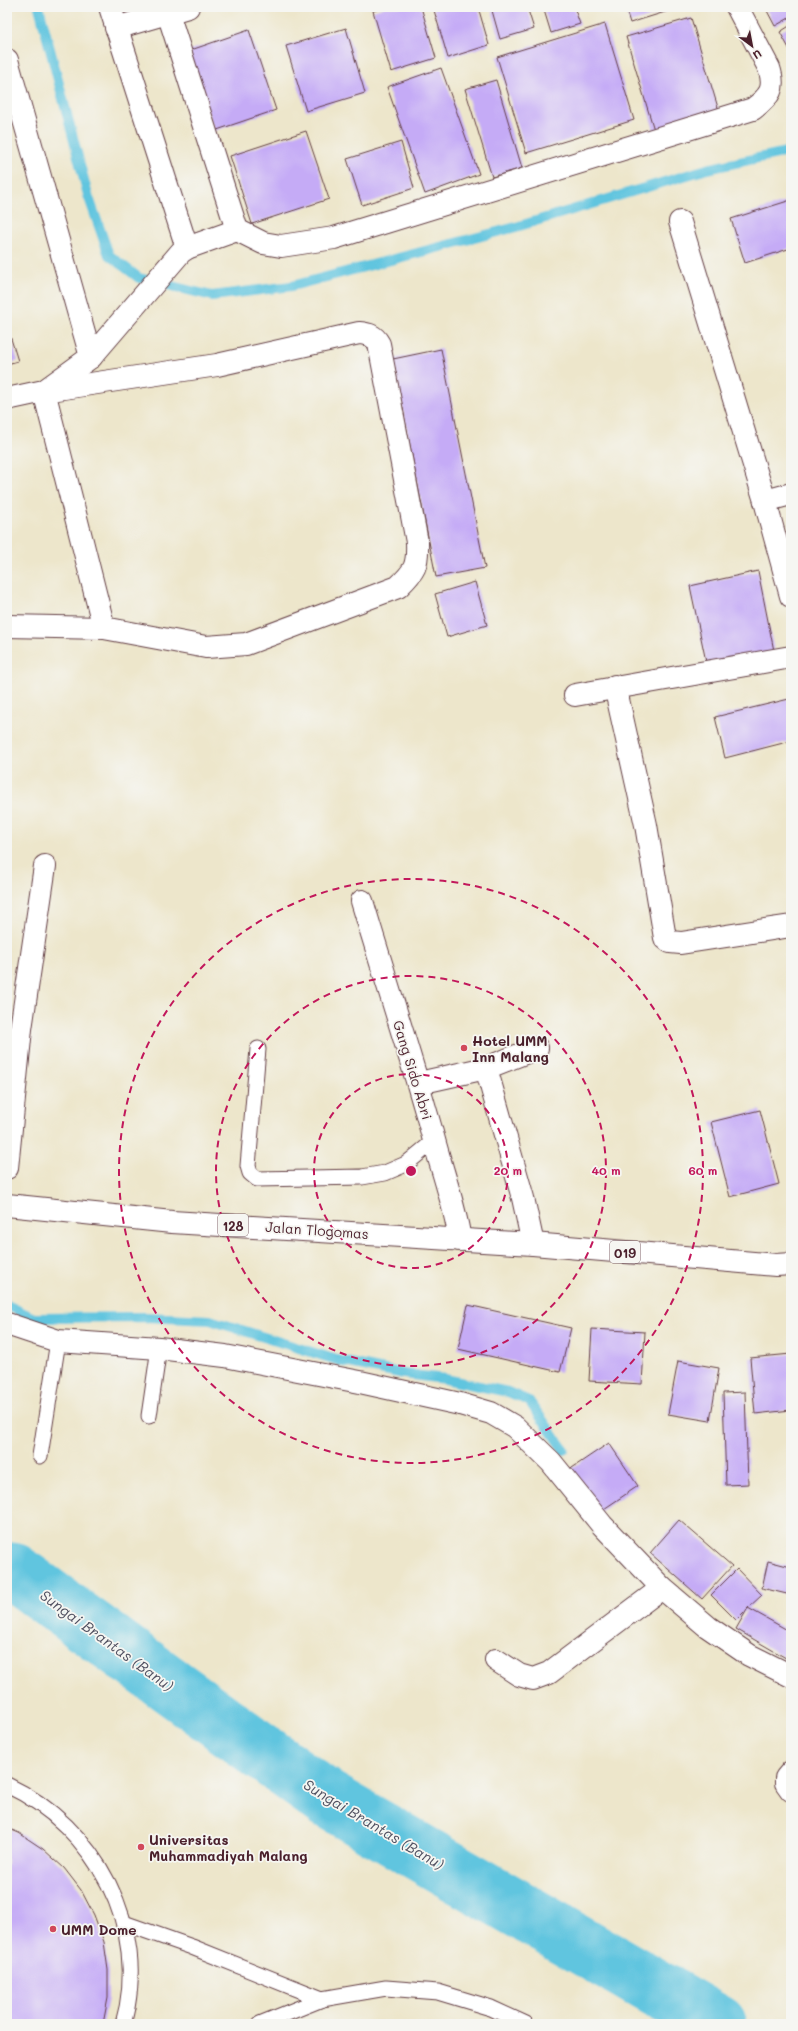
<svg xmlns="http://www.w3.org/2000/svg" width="798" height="2031" font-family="Mali,sans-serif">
	<rect width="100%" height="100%" fill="#f6f6f2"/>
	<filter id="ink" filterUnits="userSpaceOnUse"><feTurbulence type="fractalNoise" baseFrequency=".025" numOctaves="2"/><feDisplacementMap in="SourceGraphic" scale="8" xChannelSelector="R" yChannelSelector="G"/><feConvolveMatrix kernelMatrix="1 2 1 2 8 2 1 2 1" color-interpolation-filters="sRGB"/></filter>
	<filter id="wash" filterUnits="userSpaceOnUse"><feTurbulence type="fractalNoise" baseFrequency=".012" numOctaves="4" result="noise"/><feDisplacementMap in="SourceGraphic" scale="16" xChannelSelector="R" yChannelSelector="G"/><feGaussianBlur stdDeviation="0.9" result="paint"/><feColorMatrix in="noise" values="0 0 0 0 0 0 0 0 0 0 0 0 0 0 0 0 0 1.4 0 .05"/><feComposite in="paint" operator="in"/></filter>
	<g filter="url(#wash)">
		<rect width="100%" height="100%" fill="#ede6cb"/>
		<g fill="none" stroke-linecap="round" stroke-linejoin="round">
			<g stroke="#61c5df" stroke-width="10">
				<path d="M 39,7 L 88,195 L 109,255 L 139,278 L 212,296 L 292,286 L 516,227 L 707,169 L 791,151"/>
				<path d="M 7,1305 L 34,1318 L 145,1317 L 210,1320 L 340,1361 L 404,1374 L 445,1379 L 508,1392 L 529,1401 L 564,1450"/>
			</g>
			<path stroke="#61c5df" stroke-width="58" d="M 7,1571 L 14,1572 L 327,1799 L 718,2024"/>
		</g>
		<g id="blocks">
			<g fill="#c5abf6">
				<path d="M 385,7 L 421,7 L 436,58 L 391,72 L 373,11 Z"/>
				<path d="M 433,7 L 478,7 L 489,45 L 448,58 Z"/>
				<path d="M 491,7 L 527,7 L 534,29 L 500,39 Z"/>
				<path d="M 543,7 L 574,7 L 580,24 L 551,33 Z"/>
				<path d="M 625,7 L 681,7 L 630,23 Z"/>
				<path d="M 765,7 L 791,7 L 791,17 L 775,26 Z"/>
				<path d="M 691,18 L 719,111 L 654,130 L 626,37 Z"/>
				<path d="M 605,24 L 634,120 L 526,153 L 497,57 Z"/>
				<path d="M 791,25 L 791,52 L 780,32 Z"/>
				<path d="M 346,28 L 365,93 L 306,111 L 286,46 Z"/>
				<path d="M 249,30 L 276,110 L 214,131 L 188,51 Z"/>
				<path d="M 441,68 L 479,174 L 425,194 L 387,87 Z"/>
				<path d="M 496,80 L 522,168 L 492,177 L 465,89 Z"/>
				<path d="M 306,131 L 329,199 L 252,224 L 230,156 Z"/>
				<path d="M 401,142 L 414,188 L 362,205 L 347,159 Z"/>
				<path d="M 791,200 L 791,248 L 745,263 L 731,219 Z"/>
				<path d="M 7,326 L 18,361 L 7,364 Z"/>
				<path d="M 441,349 L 485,568 L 436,577 L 393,359 Z"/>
				<path d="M 758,571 L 775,656 L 708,671 L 690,586 Z"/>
				<path d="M 475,582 L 487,625 L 447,637 L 435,594 Z"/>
				<path d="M 789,699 L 791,709 L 791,741 L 725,758 L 715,717 Z"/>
				<path d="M 760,1110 L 779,1184 L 730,1197 L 711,1122 Z"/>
				<path d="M 468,1305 L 571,1328 L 560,1372 L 458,1349 Z"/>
				<path d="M 592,1329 L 645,1332 L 642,1384 L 589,1381 Z"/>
				<path d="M 791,1354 L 791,1410 L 755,1414 L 750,1358 Z"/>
				<path d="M 678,1361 L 719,1368 L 710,1421 L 668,1414 Z"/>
				<path d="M 745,1392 L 748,1484 L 726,1485 L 723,1393 Z"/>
				<path d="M 609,1443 L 638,1486 L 598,1513 L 569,1470 Z"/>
				<path d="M 679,1520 L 732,1566 L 702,1599 L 650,1553 Z"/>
				<path d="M 768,1561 L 791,1567 L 791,1595 L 762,1588 Z"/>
				<path d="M 737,1569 L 762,1595 L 748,1608 L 791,1632 L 791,1661 L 736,1629 L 748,1608 L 736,1620 L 711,1595 Z"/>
				<path d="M 7,1828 L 19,1833 L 43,1849 L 64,1868 L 81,1890 L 94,1915 L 104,1942 L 108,1970 L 108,1998 L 103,2024 L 7,2024 Z"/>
			</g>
		</g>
	</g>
	<g filter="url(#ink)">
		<use href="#blocks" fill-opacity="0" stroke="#623d43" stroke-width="1"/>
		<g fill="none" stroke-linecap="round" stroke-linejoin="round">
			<g stroke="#623d43" stroke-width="17">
				<g id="lane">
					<path d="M 258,1049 L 248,1166 L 250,1173 L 257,1179 L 362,1177 L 385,1173 L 406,1164 L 434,1141"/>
					<path d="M 149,1416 L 159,1348"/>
					<path d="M 40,1456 L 58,1341"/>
					<path d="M 7,1785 C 95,1826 151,1928 123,2024"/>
					<path d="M 124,1923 L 192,1947 L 322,1999"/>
					<path d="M 260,2024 L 322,1999 L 386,1988 L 438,1992 L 491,2008 L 526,2024"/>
				</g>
			</g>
			<g stroke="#623d43" stroke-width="24">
				<g id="street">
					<path d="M 110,7 L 187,248"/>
					<path d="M 168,13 L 237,230"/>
					<path d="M 116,28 L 188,7"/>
					<path d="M 7,60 L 91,357 L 44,391 L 7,399"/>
					<path d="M 680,222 L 765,501 L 791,596"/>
					<path d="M 91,357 L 181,252 L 187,248 L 237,230 L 263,243 L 281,246 L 334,238 L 753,109 C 770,96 776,89 769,68 L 737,7"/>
					<path d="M 765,501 L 791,494"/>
					<path d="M 7,626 L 104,628 L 206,647 L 246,644 L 398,587 C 415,571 418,566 417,542 L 379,344 C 374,335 369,334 359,333 L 217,365 L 44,391 L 104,628"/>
					<path d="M 615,686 L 646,825 L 665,938 L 670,942 L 681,943 L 791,926"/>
					<path d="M 575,695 L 791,657"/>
					<path d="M 362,901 C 386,981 412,1060 434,1140 C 443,1174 455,1206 460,1240"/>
					<path d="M 486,1068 L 523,1198 L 533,1244"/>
					<path d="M 419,1083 L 486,1068 L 537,1048"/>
					<path d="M 7,1168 L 21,1029 L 45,866"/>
					<path d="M 7,1324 L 58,1341 L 159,1348 L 225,1356 L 360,1382 L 460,1404 L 491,1413 L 515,1427 L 551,1462 L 602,1525 L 662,1588 L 708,1627 L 749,1655 L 791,1676"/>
					<path d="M 496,1660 L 519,1675 L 533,1679 L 549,1673 L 662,1588"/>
					<path d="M 791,1772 L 786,1778 L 786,1783 L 791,1790"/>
				</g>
			</g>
			<g stroke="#623d43" stroke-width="24">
				<path id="primary" d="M 7,1205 L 172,1222 L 533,1244 L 776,1265 L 791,1264"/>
			</g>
			<use href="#lane" stroke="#fff" stroke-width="15"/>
			<use href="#street" stroke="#fff" stroke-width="22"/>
			<use href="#primary" stroke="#fff" stroke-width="22"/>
		</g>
	</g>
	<g fill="none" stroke="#c2185b" stroke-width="2" stroke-dasharray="7 5">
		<circle cx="411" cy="1171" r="97"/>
		<circle cx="411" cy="1171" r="195"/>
		<circle cx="411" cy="1171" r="292"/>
	</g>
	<g fill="#d1495b" stroke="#f6f6f2" stroke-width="1.5">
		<circle cx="464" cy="1048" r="4"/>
		<circle cx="141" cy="1847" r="4"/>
		<circle cx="53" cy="1929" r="4"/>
	</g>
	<g text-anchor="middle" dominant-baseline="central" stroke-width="3.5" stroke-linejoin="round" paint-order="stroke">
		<g fill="#f6f6f2" stroke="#7e6067" stroke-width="1">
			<rect x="218" y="1214" width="30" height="22" rx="3"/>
			<rect x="610" y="1241" width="30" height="22" rx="3"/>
		</g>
		<g font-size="13" font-weight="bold" fill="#4a1f2b">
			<text x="233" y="1225">128</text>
			<text x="625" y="1252">019</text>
		</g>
		<g font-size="14" font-weight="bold" fill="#4a1f2b" stroke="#f6f6f2" text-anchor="start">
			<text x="472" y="1040">Hotel UMM<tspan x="472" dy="16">Inn Malang</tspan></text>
			<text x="149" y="1839">Universitas<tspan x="149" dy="16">Muhammadiyah Malang</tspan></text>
			<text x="61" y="1929">UMM Dome</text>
		</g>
		<g font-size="14" fill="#4a1f2b" stroke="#f6f6f2">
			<text transform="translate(413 1070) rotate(73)">Gang Sido Abri</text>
			<text transform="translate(317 1230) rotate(4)">Jalan Tlogomas</text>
		</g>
		<g font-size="15" font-style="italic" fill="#515161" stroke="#f6f6f2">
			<text transform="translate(107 1640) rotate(36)">Sungai Brantas (Banu)</text>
			<text transform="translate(374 1824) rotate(31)">Sungai Brantas (Banu)</text>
		</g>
	</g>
	<circle cx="411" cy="1171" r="6" fill="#c2185b" stroke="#f6f6f2" stroke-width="2"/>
	<g font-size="12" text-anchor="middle" font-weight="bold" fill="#c2185b" stroke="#f6f6f2" stroke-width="3.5" stroke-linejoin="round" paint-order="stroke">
		<text x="508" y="1175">20 m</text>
		<text x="606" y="1175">40 m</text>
		<text x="703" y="1175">60 m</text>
	</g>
	<rect width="798" height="2031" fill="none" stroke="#f6f6f2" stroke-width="24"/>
	<g transform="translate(752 46) rotate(148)" stroke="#f6f6f2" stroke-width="3" paint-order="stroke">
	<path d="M0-3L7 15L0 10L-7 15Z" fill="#4a1f2b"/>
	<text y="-6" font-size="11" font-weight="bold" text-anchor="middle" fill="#4a1f2b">U</text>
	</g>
</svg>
